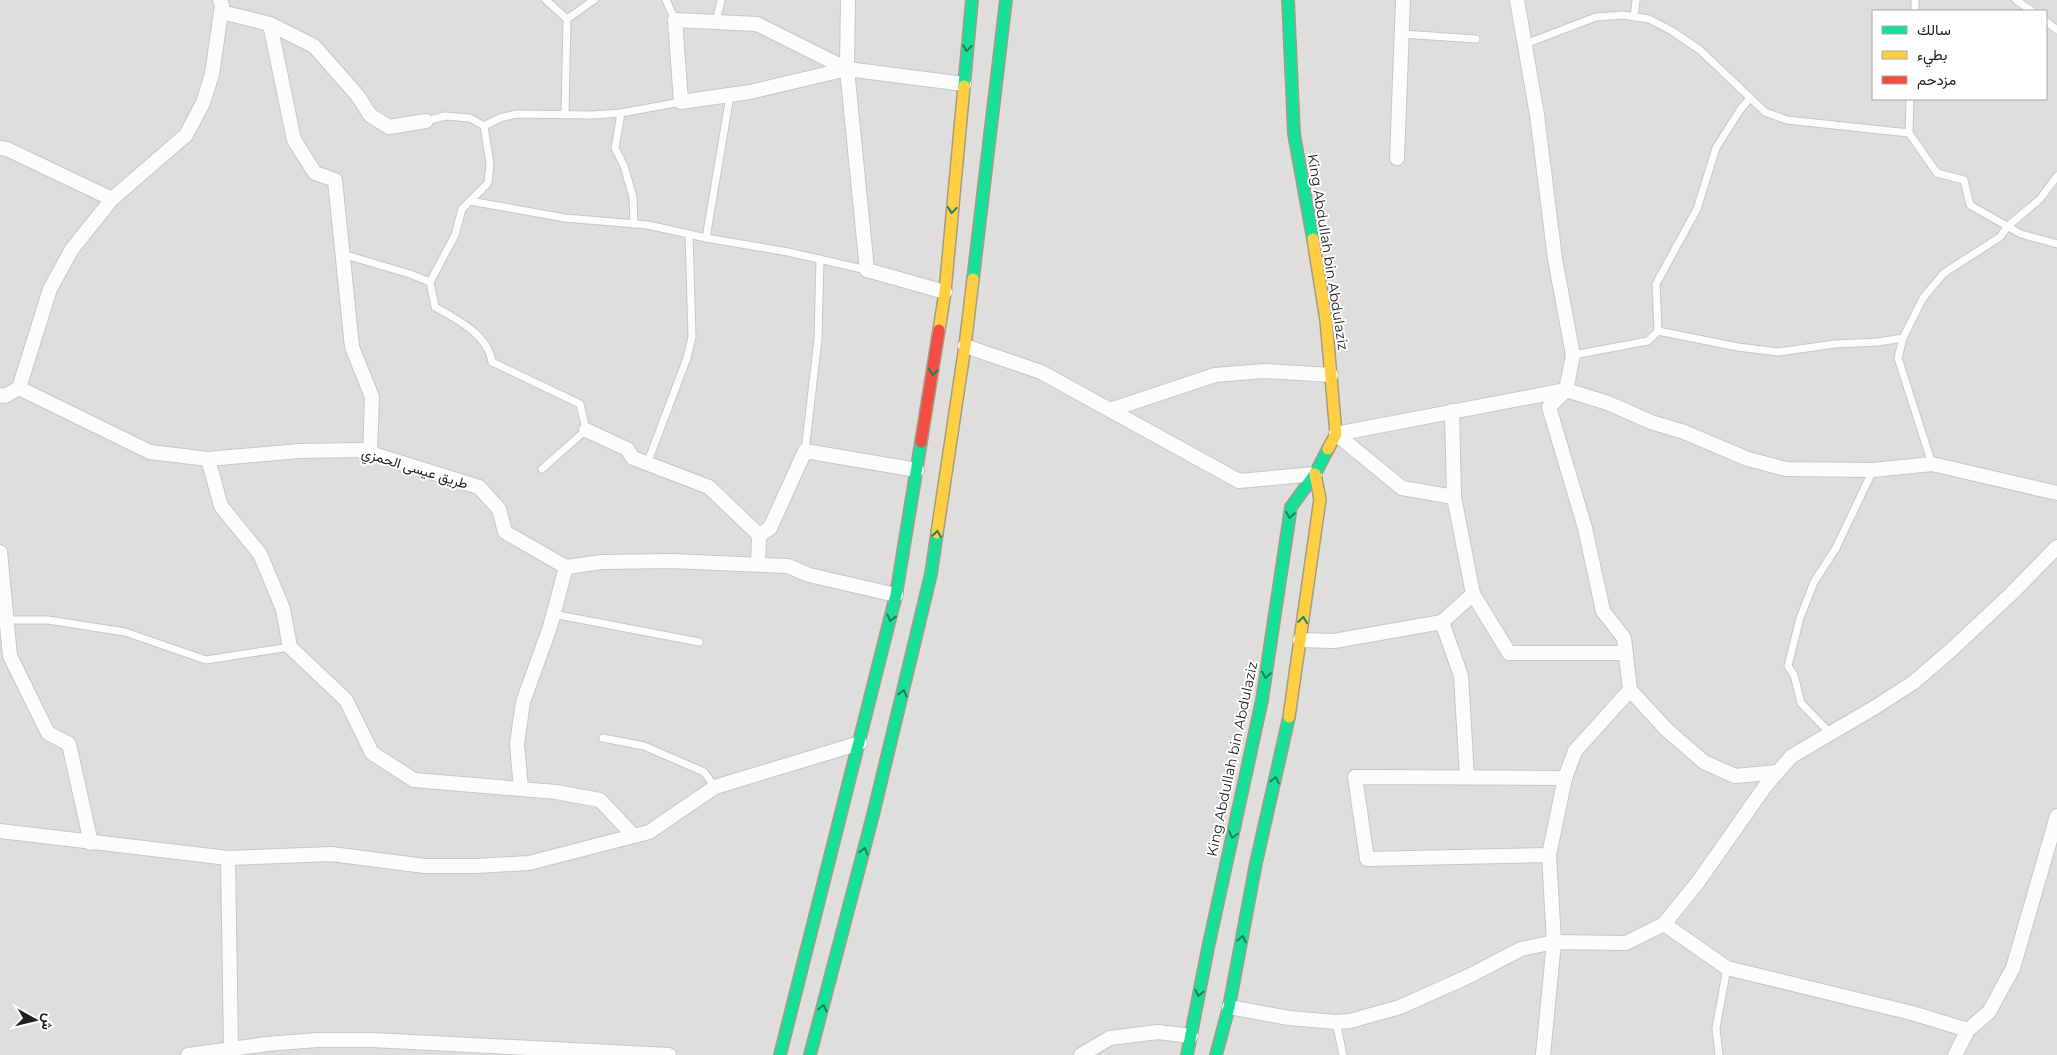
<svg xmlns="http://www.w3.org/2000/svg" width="2057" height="1055" font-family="Montserrat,Vazirmatn,sans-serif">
	<rect width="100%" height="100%" fill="#f0eeeb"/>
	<path fill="#dfdedc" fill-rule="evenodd" d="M0 0H2057V1055H0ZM1873 11H2046V99H1873Z"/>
	<g fill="#e0dfde">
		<path d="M990 373 1258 498 1154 992 1055 1055H848L967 630Z"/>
		<path d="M1541 863 1538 930 1451 975 1396 999 1344 1010 1355 947 1467 941 1459 866Z"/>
	</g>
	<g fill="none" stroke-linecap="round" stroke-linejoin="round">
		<defs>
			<g id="lane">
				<path d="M546 0 567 19 594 0"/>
				<path d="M666 0 675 20"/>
				<path d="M2016 0 2032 11"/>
				<path d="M1915 11V0"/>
				<path d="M1634 17 1636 0"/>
				<path d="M2046 21 2057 30"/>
				<path d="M716 22 721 0"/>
				<path d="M1402 34 1476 39"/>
				<path d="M1525 44 1596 17 1623 15 1649 19 1672 31 1700 50 1765 112 1787 120 1909 133 1937 173 1964 180 1970 205 2021 234 2057 244"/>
				<path d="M621 113 615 148 624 166 633 197 634 224"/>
				<path d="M565 115 567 19"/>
				<path d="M484 126 500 118 516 114 593 115 621 113 681 102"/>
				<path d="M1909 133 1910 99"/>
				<path d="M470 201 565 218 648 225 706 238 788 252 867 270"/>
				<path d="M706 238 730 96"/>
				<path d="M342 254 410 274 430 282 455 235 462 209 488 183 490 164 484 126 470 118 445 116 426 121"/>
				<path d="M430 282 435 307C457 319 488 335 492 362L580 404 586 430 542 469"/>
				<path d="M1658 331 1656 284 1697 209 1716 148 1740 110 1750 98"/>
				<path d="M1573 355 1648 341 1658 331 1738 347 1778 352 1835 344 1878 342 1903 338"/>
				<path d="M805 451 818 339 820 259"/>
				<path d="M647 464 687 358 692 337 689 234"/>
				<path d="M1932 464 1898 358 1903 338 1923 298 1944 273 2000 237 2008 226 2040 199 2057 176"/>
				<path d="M553 614 699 642"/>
				<path d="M6 620H48L125 632 206 660 290 647"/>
				<path d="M1830 733 1801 703 1794 675 1788 666 1800 618 1814 582 1836 548 1873 470"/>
				<path d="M603 738 644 746 704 772 715 787"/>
				<path d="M1336 1022 1343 1055"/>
				<path d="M1719 1055 1716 1028 1727 968"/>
			</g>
			<g id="street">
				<path d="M1517 0 1537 115 1555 259 1573 355 1566 390 1549 407 1585 528 1603 611 1624 638 1630 690"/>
				<path d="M221 12 270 24 294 140 315 173 335 180 352 347 372 397 370 454"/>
				<path d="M270 24 314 46 358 96 370 115 389 127 426 121"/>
				<path d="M847 69 848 0"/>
				<path d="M0 148 7 149 112 199 186 135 203 103 212 74 222 5 220 0"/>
				<path d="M1397 158 1403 0"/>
				<path d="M945 292 867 270 847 69 750 92 681 102 675 20 757 24 847 69 964 84"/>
				<path d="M965 346 1041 372 1239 481 1315 474"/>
				<path d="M19 388 150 452 208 459 221 506 260 554 283 609 290 647 346 700 372 753 414 780 556 792 600 800 633 835"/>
				<path d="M0 395 5 396 19 388 50 289 72 249 112 199"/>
				<path d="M1110 410 1215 375 1264 371 1331 375"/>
				<path d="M1452 411 1454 497"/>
				<path d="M586 430 627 449 633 458 709 487 759 535 758 564"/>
				<path d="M1336 434 1566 390 1608 403 1651 422 1684 432 1748 459 1786 469 1873 470 1932 464 2057 493"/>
				<path d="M1336 434 1402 488 1454 497 1473 594 1509 653H1626"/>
				<path d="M208 459 299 451 360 450 479 487 499 509 505 532 566 567 550 627 523 702 517 744 521 789"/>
				<path d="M759 535 770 528 805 451 917 470"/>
				<path d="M0 552 10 656 48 733 69 744 91 843"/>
				<path d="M566 567 602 562 671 561 788 566 809 575 896 595"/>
				<path d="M1442 622 1473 594"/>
				<path d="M1300 640 1334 641 1442 622 1461 676 1467 777"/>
				<path d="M0 831 228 858 331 854 425 866H477L529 863 649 832 715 787 860 743"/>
				<path d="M1549 855 1367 859 1355 777 1565 778"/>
				<path d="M228 858 231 1050"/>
				<path d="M1664 924 1727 968 1912 1013 1968 1030"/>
				<path d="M1229 1007 1289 1018 1336 1022 1350 1021 1400 1007 1469 976 1521 949 1554 942 1626 943 1664 924 1698 882 1766 785 1792 756 1877 706 1914 682 1950 651 2012 593 2057 547"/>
				<path d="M188 1055 267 1044 317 1040H372L669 1055"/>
				<path d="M1081 1055 1110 1038 1158 1032 1191 1036"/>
				<path d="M1543 1055 1554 942 1549 855 1565 778 1575 751 1630 690 1667 730 1704 762 1735 776 1778 772"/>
				<path d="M1955 1055 1968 1030 1989 1012 2013 968 2057 816"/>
			</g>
			<g id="fast">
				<path d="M1288 0 1294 134 1313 239"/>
				<path d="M964 86 972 0"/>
				<path d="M973 279 1006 0"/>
				<path d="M780 1055 896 595 921 442"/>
				<path d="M810 1055 873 815 931 574 937 533"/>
				<path d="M1187 1055 1208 948 1262 700 1291 507 1315 474 1328 449"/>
				<path d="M1216 1055 1229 1007 1256 863 1289 717"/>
			</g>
			<g id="slow">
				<path d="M1313 239 1326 320 1336 434 1328 449"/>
				<path d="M939 330 945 292 964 86"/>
				<path d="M937 533 965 346 973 279"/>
				<path d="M1289 717 1320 499 1315 474"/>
			</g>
			<path id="jam" d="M921 442 939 330"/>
		</defs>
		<use href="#lane" stroke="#c9c8c7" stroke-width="9"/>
		<use href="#street" stroke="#c9c8c7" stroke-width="16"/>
		<use href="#fast" stroke="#a79c86" stroke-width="14"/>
		<use href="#slow" stroke="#a79c86" stroke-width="14"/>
		<use href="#jam" stroke="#a79c86" stroke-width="14"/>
		<use href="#lane" stroke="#fdfcfc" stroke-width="7"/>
		<use href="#street" stroke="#fdfcfc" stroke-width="14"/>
		<use href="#fast" stroke="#16e098" stroke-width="11"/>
		<use href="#slow" stroke="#ffcf43" stroke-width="11"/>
		<use href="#jam" stroke="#f24e42" stroke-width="11"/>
	</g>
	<defs><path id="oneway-chevron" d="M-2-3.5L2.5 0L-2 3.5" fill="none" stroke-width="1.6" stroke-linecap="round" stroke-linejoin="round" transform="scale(1.25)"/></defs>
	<g stroke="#1c815d">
		<use href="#oneway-chevron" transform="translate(967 48) rotate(96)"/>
		<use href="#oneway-chevron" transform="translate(952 210) rotate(95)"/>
		<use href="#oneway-chevron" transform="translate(933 372) rotate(99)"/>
		<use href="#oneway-chevron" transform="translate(1290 515) rotate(99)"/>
		<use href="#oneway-chevron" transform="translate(937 534) rotate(-81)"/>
		<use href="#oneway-chevron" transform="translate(891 618) rotate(104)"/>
		<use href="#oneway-chevron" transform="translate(1303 620) rotate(-82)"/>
		<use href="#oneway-chevron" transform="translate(1266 675) rotate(99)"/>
		<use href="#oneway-chevron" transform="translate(903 693) rotate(-76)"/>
		<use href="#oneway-chevron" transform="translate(1275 780) rotate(-77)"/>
		<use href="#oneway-chevron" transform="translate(1233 835) rotate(102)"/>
		<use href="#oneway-chevron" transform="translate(864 851) rotate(-75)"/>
		<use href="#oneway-chevron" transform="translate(1242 939) rotate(-79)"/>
		<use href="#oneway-chevron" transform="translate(1199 993) rotate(101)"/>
		<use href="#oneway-chevron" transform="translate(823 1008) rotate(-75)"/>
	</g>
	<g text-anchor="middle" stroke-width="4" stroke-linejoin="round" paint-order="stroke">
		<g font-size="14" fill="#222" stroke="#fff">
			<text transform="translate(1328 252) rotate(81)" y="5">King Abdullah bin Abdulaziz</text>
			<text transform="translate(415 468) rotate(17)" y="5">طريق عيسى الحمزي</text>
			<text transform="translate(1232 759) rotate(-78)" y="5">King Abdullah bin Abdulaziz</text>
		</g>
	</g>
	<rect x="1872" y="10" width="175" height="90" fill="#ffffff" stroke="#a7a7a7"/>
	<rect x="1882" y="26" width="25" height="8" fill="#16e098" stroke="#a7a7a7"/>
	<text x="1917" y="35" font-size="15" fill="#222222">سالك</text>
	<rect x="1882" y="51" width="25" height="8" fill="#ffcf43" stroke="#a7a7a7"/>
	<text x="1917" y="60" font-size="15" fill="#222222">بطيء</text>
	<rect x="1882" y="76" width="25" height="8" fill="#f24e42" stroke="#a7a7a7"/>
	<text x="1917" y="85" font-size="15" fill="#222222">مزدحم</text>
	<g transform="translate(35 1020) rotate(98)" stroke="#ffffff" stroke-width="4" paint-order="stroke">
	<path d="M0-4L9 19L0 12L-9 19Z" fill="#222222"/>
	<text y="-8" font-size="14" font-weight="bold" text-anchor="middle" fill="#222222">ش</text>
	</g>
</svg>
